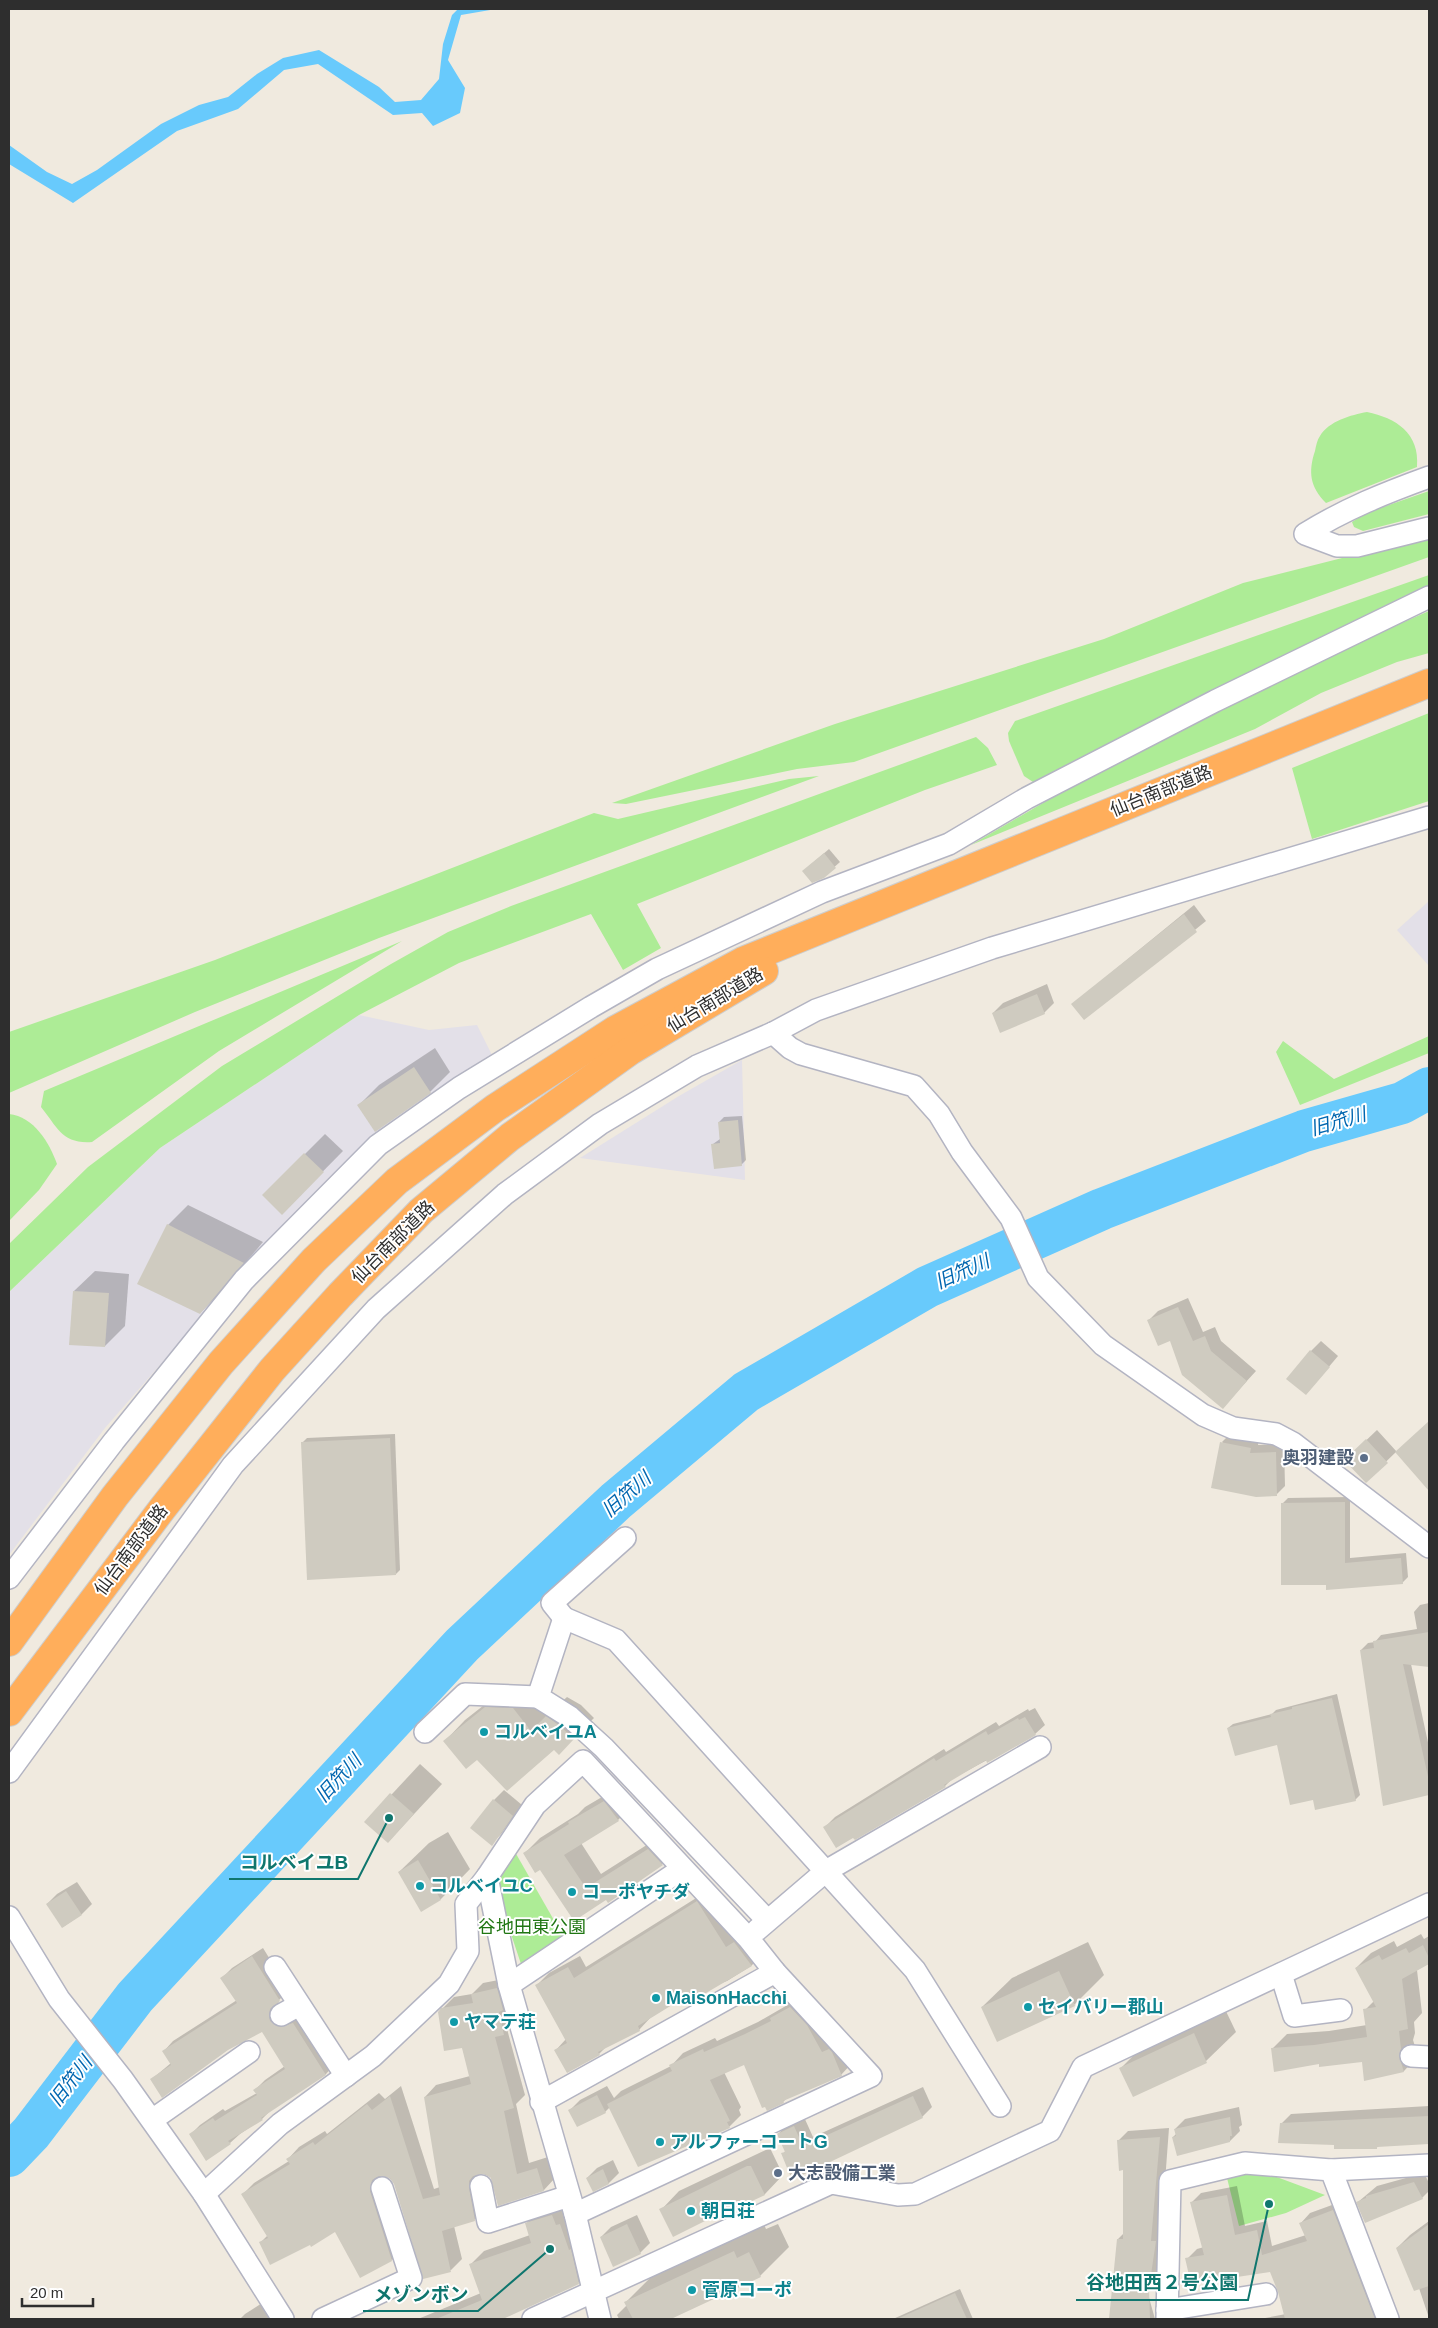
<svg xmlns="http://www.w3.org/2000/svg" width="1438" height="2328" font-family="Helvetica,'Noto Sans JP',sans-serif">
	<rect width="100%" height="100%" fill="#f0eadf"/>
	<g fill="#e3e0e8">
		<path d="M1429 901V966L1397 930Z"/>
		<path d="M359 1015 429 1030 477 1025 492 1055 400 1120 187 1334 105 1428 9 1555V1292L160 1148Z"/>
		<path d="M742 1060 745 1180 580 1158 679 1096Z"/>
	</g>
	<g fill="#adec96">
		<path d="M1367 412C1396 418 1420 433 1417 467L1326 503C1310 487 1308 472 1315 451 1316 446 1317 440 1320 436 1329 421 1351 415 1367 412Z"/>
		<path d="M1429 491V514L1363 531 1354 527 1352 522 1366 513Z"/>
		<path d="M1429 536V557L854 762 797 769 626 804 612 803 835 724 1104 639 1243 583Z"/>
		<path d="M1429 575V588L1041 782H1033L1024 776 1009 741 1008 733 1015 721Z"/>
		<path d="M1429 611V653L1397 662 1321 693 1255 729 971 845 1084 779 1317 660Z"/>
		<path d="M1429 713V801L1312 839 1292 768Z"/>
		<path d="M976 737 988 748 997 765 925 790 637 904 661 948 623 970 591 914 459 963 359 1015 160 1148 9 1292V1244L88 1167 222 1066 391 964 448 932 511 906Z"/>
		<path d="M819 776 379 938 195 1012 9 1093V1032L215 960 594 813 618 819 789 779Z"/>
		<path d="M402 941 219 1051 92 1142C62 1144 58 1128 41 1107L44 1091Z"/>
		<path d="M1429 1036V1053L1300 1105 1276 1052 1283 1041 1334 1079Z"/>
		<path d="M9 1114C34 1117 49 1142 57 1164L39 1190 9 1221Z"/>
		<path d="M515 1852 563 1936 521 1964 493 1880Z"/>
		<path d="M1261 2171 1325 2195 1286 2213 1239 2226 1227 2178Z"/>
	</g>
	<path fill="#68cafc" d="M458 9H496L461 15 448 60 465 88 460 113 433 126 422 113 393 115 318 64 284 70 238 109 177 131 73 203 9 164V145L47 172 72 184 97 170 161 124 199 105 228 97 257 74 283 58 319 50 379 87 395 102 421 100 439 79 443 44 452 15Z"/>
	<g fill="#0003">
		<path d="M829 849 840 862 823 877 808 867Z"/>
		<path d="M1194 905 1206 921 1084 1019 1073 1004Z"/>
		<path d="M1047 984 1054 1003 1044 1013 1001 1031 993 1013 1003 1003Z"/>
		<path d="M435 1048 450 1072 430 1092 359 1105 379 1085Z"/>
		<path d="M742 1116 746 1160 741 1165 713 1144 720 1139 719 1122 724 1117Z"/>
		<path d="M325 1134 343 1151 282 1213 264 1195Z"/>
		<path d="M188 1205 263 1242 220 1293 200 1313 168 1225Z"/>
		<path d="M95 1271 129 1274 125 1326 105 1346 74 1291Z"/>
		<path d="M1188 1298 1203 1332 1215 1327 1221 1341 1256 1371 1223 1407 1170 1339 1148 1321 1158 1311Z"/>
		<path d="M1321 1341 1338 1356 1306 1394 1311 1351Z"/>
		<path d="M1429 1422V1473L1422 1480 1396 1452 1366 1481 1356 1450 1377 1430 1397 1452Z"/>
		<path d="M395 1434 400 1570 396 1574 302 1443 307 1438Z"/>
		<path d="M1230 1434 1259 1439 1258 1445 1284 1444 1285 1486 1277 1494 1222 1442Z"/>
		<path d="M1350 1497V1558L1406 1553 1408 1577 1402 1583 1327 1584 1282 1504 1288 1498Z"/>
		<path d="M1429 1603V1666L1411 1664 1429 1747V1793L1384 1804 1361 1650 1368 1643 1375 1642 1381 1635 1417 1629 1414 1612 1420 1605Z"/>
		<path d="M507 1687 552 1711 567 1697 581 1705 594 1718 559 1753 554 1748 477 1758 445 1741 465 1720Z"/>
		<path d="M1337 1694 1360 1795 1355 1800 1314 1799 1278 1744 1228 1728 1233 1724 1272 1714 1276 1710Z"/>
		<path d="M1035 1708 1045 1725 1035 1734 952 1779 945 1786 825 1827 835 1817 944 1749 946 1752 996 1722 999 1726 1028 1709 1029 1711Z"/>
		<path d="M420 1764 442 1784 388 1842 366 1822Z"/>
		<path d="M619 1787 634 1804 618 1820 581 1843 601 1874 664 1834 678 1849 662 1864 606 1898 541 1868 524 1854 540 1838 578 1814 585 1807Z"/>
		<path d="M504 1790 522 1805 501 1834 491 1844 494 1800Z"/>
		<path d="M448 1832 470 1869 441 1899 421 1910 399 1872 429 1843Z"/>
		<path d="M77 1882 92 1904 82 1914 63 1927 47 1904 57 1894Z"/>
		<path d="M709 1890 763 1954 751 1966 727 1981 686 1995 651 2017 639 2030 607 2046 599 2054 556 2050 566 2039 537 1985 549 1973 580 1956 586 1967Z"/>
		<path d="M1421 1934 1424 1939 1429 1936V1963L1417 1970 1422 2013 1414 2022 1415 2033 1413 2040 1418 2056 1404 2071 1366 2079 1363 2060 1272 2049 1287 2034 1329 2031 1367 2025 1365 2010 1374 2001 1356 1968 1371 1953 1394 1941 1397 1947Z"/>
		<path d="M1088 1942 1104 1975 1074 2005 982 2007 1012 1978Z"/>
		<path d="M263 1948 289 1990 279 2000 278 2005 303 2013 335 2064 326 2074 271 2110 262 2119 240 2134 230 2143 190 2135 200 2125 223 2109 225 2111 257 2093 255 2090 265 2080 285 2066 263 2031 152 2079 171 2063 164 2051 173 2041 237 2000 222 1978 232 1968Z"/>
		<path d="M509 1978 514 2022 507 2029 525 2095 516 2104 529 2163 548 2157 555 2178 544 2190 498 2204 491 2177 481 2173 486 2208 474 2220 454 2226 462 2259 451 2270 424 2277 395 2183 386 2175H381V2179L403 2248 392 2260 336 2230 260 2243 268 2235 243 2194 254 2183 289 2161 288 2159 299 2147 325 2131 327 2134 379 2093 385 2099 401 2086 434 2189 440 2187 425 2097 436 2085 470 2076 462 2046 439 2012 454 1997 472 1994 483 1983Z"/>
		<path d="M803 1996 853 2062 841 2075 787 2098 783 2102 745 2063 724 2072 741 2107 739 2110 741 2115 729 2127 610 2107 605 2112 570 2110 580 2100 607 2086 614 2098 621 2091 671 2066 683 2053 715 2038 717 2041 758 2022Z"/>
		<path d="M1223 2005 1236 2032 1206 2061 1133 2095 1121 2068 1150 2039Z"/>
		<path d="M923 2087 932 2107 922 2117 783 2154 786 2150 778 2134 788 2124 804 2117 813 2137Z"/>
		<path d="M1429 2106V2142L1379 2146 1376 2148 1281 2124 1291 2114Z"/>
		<path d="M1239 2107 1242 2125 1239 2127 1240 2131 1230 2141 1173 2137 1176 2134 1175 2129 1185 2119Z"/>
		<path d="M1169 2128 1158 2276 1146 2287 1155 2319H1110L1118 2239 1124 2233V2169L1118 2141 1128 2131Z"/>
		<path d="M770 2148 783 2175 765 2194 728 2210V2208L661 2210 679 2191Z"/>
		<path d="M613 2160 619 2173 609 2183 593 2190 587 2178 597 2168Z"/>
		<path d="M1424 2173 1429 2183V2191L1422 2198 1358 2202 1377 2186Z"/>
		<path d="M1237 2186 1245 2226 1267 2221 1272 2246 1306 2235 1301 2223 1310 2213 1343 2201 1387 2319H1260L1286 2314 1279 2291 1271 2271 1187 2259 1197 2249 1204 2247 1191 2203 1201 2193Z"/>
		<path d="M565 2202 592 2270 578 2283 499 2319H418L481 2293 471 2264 484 2251 530 2235 526 2224 539 2210Z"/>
		<path d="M637 2215 650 2243 640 2253 601 2237 611 2227Z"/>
		<path d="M1429 2221V2318L1419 2288 1397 2248 1410 2235Z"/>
		<path d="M763 2222 766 2229 778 2224 789 2247 760 2276 668 2319H619L617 2315 627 2305 626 2302 655 2273Z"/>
		<path d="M960 2289 973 2319H893Z"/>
		<path d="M275 2295 289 2319H240L245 2314Z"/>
	</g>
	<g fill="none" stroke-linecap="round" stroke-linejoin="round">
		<path stroke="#68cafc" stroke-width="42" d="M9 2156 31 2133 135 1997 462 1645 616 1501 746 1392 927 1287 1102 1209 1304 1131 1402 1103 1429 1088"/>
	</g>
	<g fill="#cfcbc0">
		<path d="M824 853 836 868 824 878 812 883 802 871Z"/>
		<path d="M1184 914 1197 932 1084 1020 1071 1004Z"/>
		<path d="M1037 994 1045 1014 1000 1033 992 1013Z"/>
		<path d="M414 1067 431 1093 375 1132 357 1105Z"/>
		<path d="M738 1120 742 1166 714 1169 711 1144 720 1143 718 1122Z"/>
		<path d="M304 1153 324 1172 282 1215 262 1195Z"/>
		<path d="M167 1224 244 1263 200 1314 137 1284Z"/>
		<path d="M73 1291 109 1293 105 1347 69 1345Z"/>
		<path d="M1178 1307 1193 1341 1205 1336 1211 1351 1247 1381 1223 1409 1182 1375 1170 1341 1158 1346 1147 1320Z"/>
		<path d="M1310 1350 1330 1367 1306 1395 1286 1379Z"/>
		<path d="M1429 1421V1491L1395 1452Z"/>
		<path d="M390 1438 396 1575 307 1580 301 1442Z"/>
		<path d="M1366 1439 1388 1463 1366 1483 1344 1460Z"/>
		<path d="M1220 1442 1251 1448 1250 1453 1276 1452 1277 1496 1256 1497 1211 1488Z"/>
		<path d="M1345 1502V1563L1401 1558 1403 1584 1326 1590V1585H1281V1503Z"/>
		<path d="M1429 1632V1667L1403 1664 1429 1781V1795L1383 1806 1360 1650 1374 1648 1373 1641Z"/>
		<path d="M1332 1698 1356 1801 1315 1810 1313 1800 1290 1805 1277 1745 1235 1756 1227 1728 1271 1717 1270 1714 1292 1709V1707Z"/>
		<path d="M485 1707 513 1708 531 1731 546 1716 560 1726 574 1739 559 1755 554 1750 507 1791 477 1760 466 1769 443 1741Z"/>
		<path d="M1025 1717 1036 1735 987 1763 986 1760 944 1785 946 1787 855 1840 853 1838 836 1848 823 1827 934 1758 936 1761 986 1731 988 1735 1018 1718 1019 1720Z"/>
		<path d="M390 1793 414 1814 388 1843 364 1822Z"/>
		<path d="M493 1799 513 1816 492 1846 470 1828Z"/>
		<path d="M604 1801 619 1821 564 1855 586 1888 648 1849 663 1865 608 1903 606 1900 574 1921 540 1870 535 1873 523 1853 569 1824 568 1822Z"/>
		<path d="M418 1860 441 1900 421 1912 398 1872Z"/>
		<path d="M66 1891 82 1915 62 1928 46 1904Z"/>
		<path d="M697 1901 726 1947 734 1942 752 1966 689 2003 685 1997 638 2026 640 2031 598 2052 600 2055 567 2073 554 2050 567 2043 535 1985 568 1967 574 1978Z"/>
		<path d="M1423 1945 1429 1958V1964L1402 1979 1408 2029 1399 2031 1401 2049 1399 2056 1404 2072 1364 2081 1362 2062 1319 2067V2064L1274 2072 1271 2048 1314 2045 1367 2037 1363 2009 1376 2007 1355 1968 1379 1955 1382 1960 1406 1948 1409 1953Z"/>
		<path d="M252 1956 280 2001 270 2009 269 2015 270 2021 280 2027 293 2023 326 2075 261 2118 263 2120 228 2141 231 2144 206 2161 189 2134 213 2118 215 2121 257 2095 253 2090 285 2069 262 2032 228 2050 162 2098 150 2079 171 2065 162 2051 237 2003 220 1978Z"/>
		<path d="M1059 1971 1075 2006 997 2042 981 2007Z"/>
		<path d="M497 1988 503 2010 499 2012 504 2035 495 2037 514 2108 504 2111 517 2174 537 2168 544 2191 498 2206 491 2178 485 2174 473 2176 469 2181V2188L475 2221 442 2231 451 2272 423 2279 394 2184 390 2178 379 2176 372 2180 370 2191 392 2261 360 2278 335 2232 311 2247 310 2245 270 2265 259 2242 268 2238 241 2194 290 2164 286 2159 313 2142 315 2145 367 2104 372 2110 390 2096 423 2199 440 2195 424 2097 471 2084 462 2048 444 2051 438 2012 441 2008 473 2003 471 1994Z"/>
		<path d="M790 2007 807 2025 822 2052 829 2049 832 2052 842 2076 783 2101 784 2103 767 2111 765 2107 762 2108 744 2065 710 2080 730 2121 727 2122 730 2128 638 2167 607 2104 672 2071 669 2065 703 2049 704 2052 745 2034 771 2021 770 2018Z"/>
		<path d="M1194 2033 1207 2063 1133 2097 1119 2068Z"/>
		<path d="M597 2095 606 2113 577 2127 568 2110Z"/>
		<path d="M913 2096 923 2118 792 2180 781 2153 785 2152 777 2134 794 2126 803 2146Z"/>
		<path d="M1429 2116V2144L1377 2147V2149H1334V2145L1278 2143 1280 2123Z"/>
		<path d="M1230 2117 1232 2136H1230V2142L1177 2156 1172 2137 1176 2136 1174 2129Z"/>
		<path d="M1160 2137 1151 2241H1156L1149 2288 1150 2319H1109L1117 2239H1123V2170L1119 2171 1117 2140Z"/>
		<path d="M747 2166H751L765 2195 728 2212 727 2210 673 2237 659 2209Z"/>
		<path d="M603 2169 609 2184 593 2192 586 2178Z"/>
		<path d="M1414 2182 1423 2199 1365 2223 1356 2202 1366 2198V2196Z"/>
		<path d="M1227 2195 1235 2235 1257 2230 1262 2255 1307 2241 1299 2223 1333 2210 1375 2319H1285L1278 2292 1270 2272 1191 2284 1185 2258 1204 2255 1190 2202Z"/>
		<path d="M552 2215 556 2225 560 2224 569 2250 571 2249 579 2284 503 2319H436L482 2300 469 2264 531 2243 525 2223Z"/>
		<path d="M627 2224 641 2254 613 2267 600 2237Z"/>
		<path d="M1429 2224V2286L1414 2291 1396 2248Z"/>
		<path d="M734 2251 737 2258 749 2252 761 2277 671 2319H633L624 2302Z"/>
		<path d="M955 2293 967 2319H897Z"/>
	</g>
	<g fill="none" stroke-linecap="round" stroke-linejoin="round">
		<defs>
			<g id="street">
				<path d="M1429 477C1385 493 1345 509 1305 534L1337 546H1357L1429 528"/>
				<path d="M773 1033 790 1048 801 1054 914 1086 939 1114 962 1152 1011 1218 1038 1278 1103 1345 1203 1415 1233 1428 1276 1434 1293 1443 1429 1547"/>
				<path d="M9 1578 114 1441 244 1280 378 1145 459 1088 591 1007 657 969 822 892 949 844 1027 798 1215 701 1429 597"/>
				<path d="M564 1618 552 1603 625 1538"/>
				<path d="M425 1732 465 1694 538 1697"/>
				<path d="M9 1772 233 1465 376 1309 505 1194 600 1124 697 1066 773 1033 816 1010 992 948 1429 817"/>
				<path d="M487 1877 509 1985 575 2214 600 2319"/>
				<path d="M9 1917 59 1999 123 2080 204 2194 283 2319"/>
				<path d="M767 1920 604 1748 570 1717 538 1697 564 1618 616 1640 915 1970 1000 2106"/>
				<path d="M757 1930 826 1871 1040 1747"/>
				<path d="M275 1967 346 2076"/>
				<path d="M1281 1974 1294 2016 1341 2010"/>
				<path d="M509 1985 682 1869"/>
				<path d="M281 2015 299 2005"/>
				<path d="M1411 2056 1429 2057"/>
				<path d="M541 2102 775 1972"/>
				<path d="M152 2120 249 2052"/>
				<path d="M1331 2170 1429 2165"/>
				<path d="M481 2186 488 2222 569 2196"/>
				<path d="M204 2194 280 2124 373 2056 449 1984 468 1951 466 1904 487 1877 535 1805 583 1761 748 1938 775 1972 871 2076 575 2214"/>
				<path d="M1167 2310 1266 2294"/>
				<path d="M323 2319 411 2278 382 2188"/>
				<path d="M533 2319 831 2183 898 2195 915 2194 1050 2131 1083 2067 1429 1904"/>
				<path d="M1167 2319 1170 2181 1245 2163 1331 2170 1388 2319"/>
			</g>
			<g id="highway">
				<path d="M9 1642 115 1496 221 1363 314 1260 397 1181 495 1108 615 1030 743 961 1429 683"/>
				<path d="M9 1712 162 1509 272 1370 340 1295 421 1211 510 1137 630 1051 764 971"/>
			</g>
		</defs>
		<use href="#street" stroke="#b3b4c2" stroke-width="24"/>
		<use href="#highway" stroke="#cdcdcd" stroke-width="30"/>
		<use href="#street" stroke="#fff" stroke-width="21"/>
		<use href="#highway" stroke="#ffae5b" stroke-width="28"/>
	</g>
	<g fill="#5c6f8a" stroke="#fff" stroke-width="2">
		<circle cx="1364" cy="1458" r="5"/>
		<circle cx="778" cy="2173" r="5"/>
	</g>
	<g fill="#0f9aa8" stroke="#fff" stroke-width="2">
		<circle cx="484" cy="1732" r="5"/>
		<circle cx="420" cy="1886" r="5"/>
		<circle cx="572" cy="1892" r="5"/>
		<circle cx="656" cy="1998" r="5"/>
		<circle cx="1028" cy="2007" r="5"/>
		<circle cx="454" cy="2022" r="5"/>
		<circle cx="660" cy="2142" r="5"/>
		<circle cx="691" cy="2211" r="5"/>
		<circle cx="692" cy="2290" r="5"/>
	</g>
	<g text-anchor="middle" stroke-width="4" stroke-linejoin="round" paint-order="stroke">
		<g font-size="18" fill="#2e2e2e" stroke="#fff">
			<text transform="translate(1161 791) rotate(-22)" y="6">仙台南部道路</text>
			<text transform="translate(715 1000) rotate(-31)" y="6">仙台南部道路</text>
			<text transform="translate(393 1242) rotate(-45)" y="6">仙台南部道路</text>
			<text transform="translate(131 1550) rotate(-53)" y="6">仙台南部道路</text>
		</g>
		<g font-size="18" font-weight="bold" fill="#4e5e75" stroke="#fff" text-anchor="end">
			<text x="1354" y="1464">奥羽建設</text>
			<text x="788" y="2179" text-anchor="start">大志設備工業</text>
		</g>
		<g font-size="18" font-weight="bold" fill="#0d838f" stroke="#fff" text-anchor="start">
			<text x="494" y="1738">コルベイユA</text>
			<text x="430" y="1892">コルベイユC</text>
			<text x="582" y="1898">コーポヤチダ</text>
			<text x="666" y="2004">MaisonHacchi</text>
			<text x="1038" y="2013">セイバリー郡山</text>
			<text x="464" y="2028">ヤマテ荘</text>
			<text x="670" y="2148">アルファーコートG</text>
			<text x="701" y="2217">朝日荘</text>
			<text x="702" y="2296">菅原コーポ</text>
		</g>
		<g font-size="18" fill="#207613" stroke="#fff">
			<text x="532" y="1933">谷地田東公園</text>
		</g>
		<g font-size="19" font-style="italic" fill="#0066af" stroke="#fff">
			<text transform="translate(1338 1121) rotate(-16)" y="7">旧笊川</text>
			<text transform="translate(962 1271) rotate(-24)" y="7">旧笊川</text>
			<text transform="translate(626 1494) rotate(-41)" y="7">旧笊川</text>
			<text transform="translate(338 1778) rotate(-47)" y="7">旧笊川</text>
			<text transform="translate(70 2081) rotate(-52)" y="7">旧笊川</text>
		</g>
	</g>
	<path fill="none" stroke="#0f766e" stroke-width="2" d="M389 1818L358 1879H229M1269 2204L1248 2300H1076M550 2249L478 2311H363"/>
	<g fill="#0f766e" stroke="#fff" stroke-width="2">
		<circle cx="389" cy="1818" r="5"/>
		<circle cx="1269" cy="2204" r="5"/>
		<circle cx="550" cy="2249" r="5"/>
	</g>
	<g font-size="19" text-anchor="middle" font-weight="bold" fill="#0f766e" stroke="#fff" stroke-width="4" stroke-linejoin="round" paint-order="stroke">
		<text x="294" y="1869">コルベイユB</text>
		<text x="1162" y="2289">谷地田西２号公園</text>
		<text x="421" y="2301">メゾンボン</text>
	</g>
	<rect width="1438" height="2328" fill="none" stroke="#2e2e2e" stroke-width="20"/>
	<path d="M22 2298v8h71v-8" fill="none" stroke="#2e2e2e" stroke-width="2.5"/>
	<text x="30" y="2298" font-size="15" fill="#2e2e2e" stroke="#ffffff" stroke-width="4" paint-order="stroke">20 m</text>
</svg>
